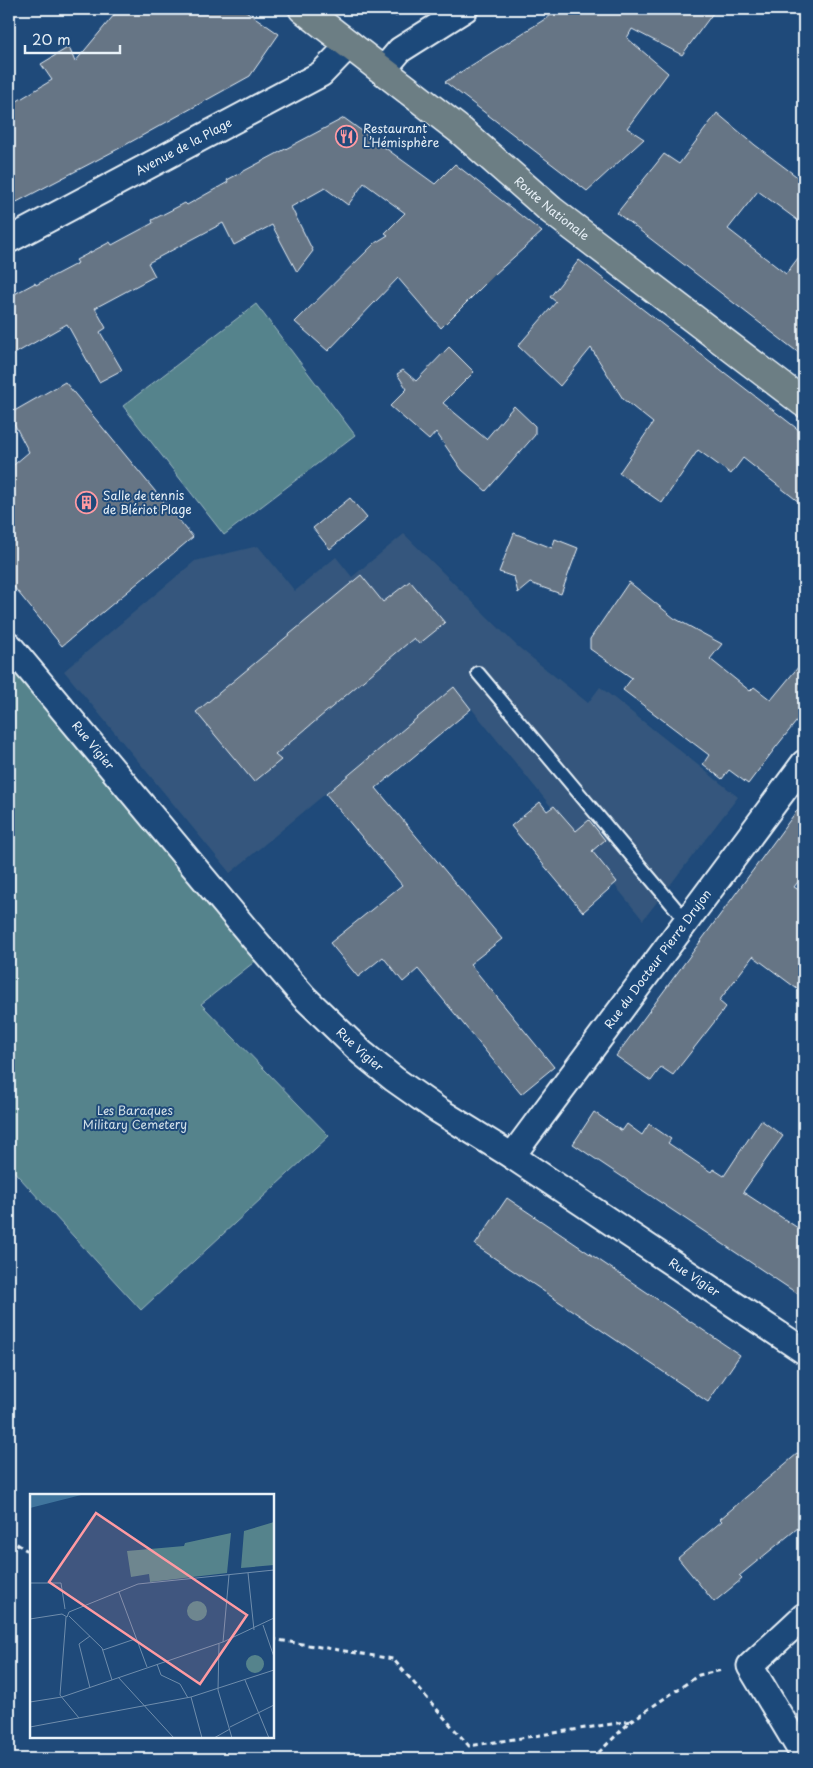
<svg xmlns="http://www.w3.org/2000/svg" width="813" height="1768" font-family="'Playpen Sans',sans-serif">
	<rect width="100%" height="100%" fill="#1f4a7a"/>
	<filter id="ink" filterUnits="userSpaceOnUse"><feTurbulence type="fractalNoise" baseFrequency=".02" numOctaves="2"/><feDisplacementMap in="SourceGraphic" scale="10" xChannelSelector="R" yChannelSelector="G"/><feConvolveMatrix kernelMatrix="1 2 1 2 8 2 1 2 1" color-interpolation-filters="sRGB"/></filter>
	<g filter="url(#ink)">
		<path fill="#34577d" d="M404 534 517 646 588 703 600 687 738 797 643 920 454 687 230 873 64 671 195 561 258 546 295 591 336 557 352 577Z"/>
		<g fill="#55838c" stroke="#9ebac2">
			<path d="M256 304 355 435 224 535 123 406Z"/>
			<path d="M9 663 258 959 201 1004 329 1136 141 1310 9 1166Z"/>
		</g>
		<g fill="#667485" stroke="#e8f1f8">
			<path d="M119 9H243L279 34 250 76 118 149 9 206V106L52 80 41 64 69 47 75 62Z"/>
			<path d="M561 9H716L682 55 632 29 627 38 668 73 627 128 644 139 587 191 445 82Z"/>
			<path d="M717 113 755 145 804 182V225L758 191 728 229 786 274 804 250V357L617 213 664 154 679 164Z"/>
			<path d="M344 118 435 184 455 164 542 232 495 274 441 328 398 278 328 351 295 322 375 243 388 235 385 233 405 213 364 183 348 205 325 188 291 207 313 251 297 272 272 225 234 245 223 223 148 263 155 276 95 308 106 328 100 332 122 370 99 382 67 324 9 357V297L35 283 36 285 78 263 76 260 110 242 112 245 153 223 152 220 185 203 187 205 228 182 227 180Z"/>
			<path d="M579 260 804 434V506L743 458 731 474 698 450 662 503 619 473 653 423 623 399 591 348 560 386 518 346 556 302 550 297Z"/>
			<path d="M449 347 474 372 443 403 486 439 514 406 535 426V435L486 491 462 470 436 432 429 440 390 406 407 389 397 374 403 370 416 381Z"/>
			<path d="M65 382 193 537 62 646 9 581V469L29 452 9 414Z"/>
			<path d="M350 498 367 518 330 549 313 528Z"/>
			<path d="M514 533 552 548 555 539 578 548 561 594 530 583 518 593 514 577 499 572Z"/>
			<path d="M361 575 383 602 410 581 445 623 419 644 414 638 275 755 281 760 254 782 196 712Z"/>
			<path d="M629 582 674 618 722 644 710 659 750 691 754 687 771 700 804 660V712L776 747 748 784 729 770 722 779 703 764 709 755 623 690 632 678 590 649V639Z"/>
			<path d="M454 687 471 709 376 788 502 939 470 964 554 1067 521 1094 418 969 403 982 383 957 358 977 330 943 402 885 326 794Z"/>
			<path d="M804 801V874L794 887 804 893V994L753 956 719 1001 726 1007 673 1075 661 1067 651 1081 616 1056Z"/>
			<path d="M540 802 547 811 554 806 576 831 589 820 605 840 592 851 617 882 583 912 511 826Z"/>
			<path d="M594 1112 622 1131 627 1124 642 1135 649 1124 671 1139 668 1143 711 1172 713 1169 724 1176 761 1120 783 1136 743 1192 804 1232V1298L573 1144Z"/>
			<path d="M507 1198 740 1355 708 1402 475 1245Z"/>
			<path d="M804 1448V1523L739 1576 742 1579 714 1602 678 1558 722 1521 720 1519Z"/>
		</g>
		<g fill="none" stroke-linecap="round" stroke-linejoin="round">
			<defs>
				<path id="service" d="M478 673 687 922"/>
				<g id="minor">
					<path d="M384 69 400 50 465 9"/>
					<path id="s1" d="M9 240 321 74 350 44"/>
					<path id="s2" d="M9 645 254 939 304 997 362 1053 394 1079 438 1110 512 1156 804 1351"/>
					<path id="s3" d="M512 1156 804 763"/>
					<path d="M804 1616 750 1666 804 1756"/>
				</g>
				<g id="primary">
					<path id="s4" d="M303 9 461 131 551 210 804 403"/>
				</g>
			</defs>
			<use href="#service" stroke="#e8f1f8" stroke-width="16"/>
			<use href="#minor" stroke="#e8f1f8" stroke-width="29"/>
			<use href="#primary" stroke="#e8f1f8" stroke-width="31"/>
			<g stroke="#e8f1f8" stroke-width="3" stroke-dasharray="5 4" stroke-linecap="butt">
				<path d="M389 9 397 16"/>
				<path d="M9 1539 31 1553"/>
				<path d="M272 1639 393 1659 469 1746 631 1721"/>
				<path d="M592 1759 631 1721 699 1675 723 1670"/>
			</g>
			<use href="#service" stroke="#1f4a7a" stroke-width="12"/>
			<use href="#minor" stroke="#1f4a7a" stroke-width="25"/>
			<use href="#primary" stroke="#6c7e84" stroke-width="28"/>
		</g>
	</g>
	<defs>
		<symbol id="restaurant-ring" viewBox="-11 -11 22 22"><circle r="9.5" fill="#1f4a7a" stroke="#ff9aa2" stroke-width="1.5"/><path d="M-5-6h1v4h1v-4h1v4h1v-4h1v5L-1.5 .5V6h-2V.5L-5-1ZM5-6V6H3V1.5H1.5Q1.5-4 5-6Z" fill="#ff9aa2"/></symbol>
		<symbol id="building-ring" viewBox="-11 -11 22 22"><circle r="9.5" fill="#1f4a7a" stroke="#ff9aa2" stroke-width="1.5"/><path d="M-4-6H4V6H1V3H-1V6H-4ZM-2.5-4.3h1.7v1.8h-1.7ZM.8-4.3h1.7v1.8H.8ZM-2.5-1h1.7V.8h-1.7ZM.8-1h1.7V.8H.8Z" fill="#ff9aa2"/></symbol>
	</defs>
	<g fill-rule="evenodd">
		<use href="#restaurant-ring" x="334" y="124" width="25" height="25"/>
		<use href="#building-ring" x="74" y="490" width="25" height="25"/>
	</g>
	<g text-anchor="middle" stroke-width="4" stroke-linejoin="round" paint-order="stroke">
		<g font-size="12" fill="#e8f1f8" stroke="#1f4a7a" text-anchor="start">
			<text x="363" y="133">Restaurant<tspan x="363" dy="14">L’Hémisphère</tspan></text>
			<text x="103" y="500">Salle de tennis<tspan x="103" dy="14">de Blériot Plage</tspan></text>
		</g>
		<g font-size="12" fill="#e8f1f8" stroke="#1f4a7a">
			<text dy="4" stroke="none"><textPath href="#s1" startOffset="198">Avenue de la Plage</textPath></text>
			<text dy="4" stroke="none"><textPath href="#s4" startOffset="319">Route Nationale</textPath></text>
			<text dy="4" stroke="none"><textPath href="#s2" startOffset="131">Rue Vigier</textPath></text>
			<text dy="4" stroke="none"><textPath href="#s3" startOffset="245">Rue du Docteur Pierre Drujon</textPath></text>
			<text dy="4" stroke="none"><textPath href="#s2" startOffset="536">Rue Vigier</textPath></text>
			<text dy="4" stroke="none"><textPath href="#s2" startOffset="941">Rue Vigier</textPath></text>
		</g>
		<g font-size="12" fill="#d2e0e8" stroke="#1f4a7a">
			<text x="135" y="1115">Les Baraques<tspan x="135" dy="14">Military Cemetery</tspan></text>
		</g>
	</g>
	<g transform="translate(30 1494)">
		<rect width="244" height="244" fill="#1f4a7a"/>
		<path d="M244 28V71L211 74 214 37ZM201 39 197 79 120 88 119 80 101 83 97 57 154 52 155 49ZM157 117a10 10 0 1 1 20 0a10 10 0 1 1-20 0ZM216 170a9 9 0 1 1 18 0a9 9 0 1 1-18 0Z" fill="#55838c"/>
		<path d="M0 0H55L0 14Z" fill="#40759d"/>
		<path fill="none" stroke="#6f8dac" stroke-width="1" d="M218 79 224 136M0 89H31L35 115M89 98 117 173M32 120 37 123 39 118 108 90 244 76M39 122 72 154 82 186M36 123 30 201 49 224M0 125 32 120M233 131 244 163M60 142 49 150 60 194M193 148 199 81M189 150 188 196 202 244M73 156 105 145M127 170 131 181 150 190 158 204M88 183 144 244M215 186 239 244M161 203 172 244M0 208 32 203 193 148 244 124M0 233 161 203 244 176M200 233 244 211M184 244 200 235"/>
		<path fill="#ff9aa2" fill-opacity="0.15" stroke="#ff9aa2" stroke-width="2.5" d="M66 19 217 121 170 190 19 88Z"/>
		<rect width="244" height="244" fill="none" stroke="#e8f1f8" stroke-width="2.5"/>
	</g>
	<rect width="813" height="1768" fill="none" stroke="#1f4a7a" stroke-width="30"/>
	<rect x="15" y="15" width="783" height="1738" fill="none" stroke="#e8f1f8" stroke-width="2" filter="url(#ink)"/>
	<path d="M25 45v8h95v-8" fill="none" stroke="#e8f1f8" stroke-width="2.5"/>
	<text x="32" y="45" font-size="15" fill="#e8f1f8" stroke="#1f4a7a" stroke-width="4" paint-order="stroke">20 m</text>
</svg>
